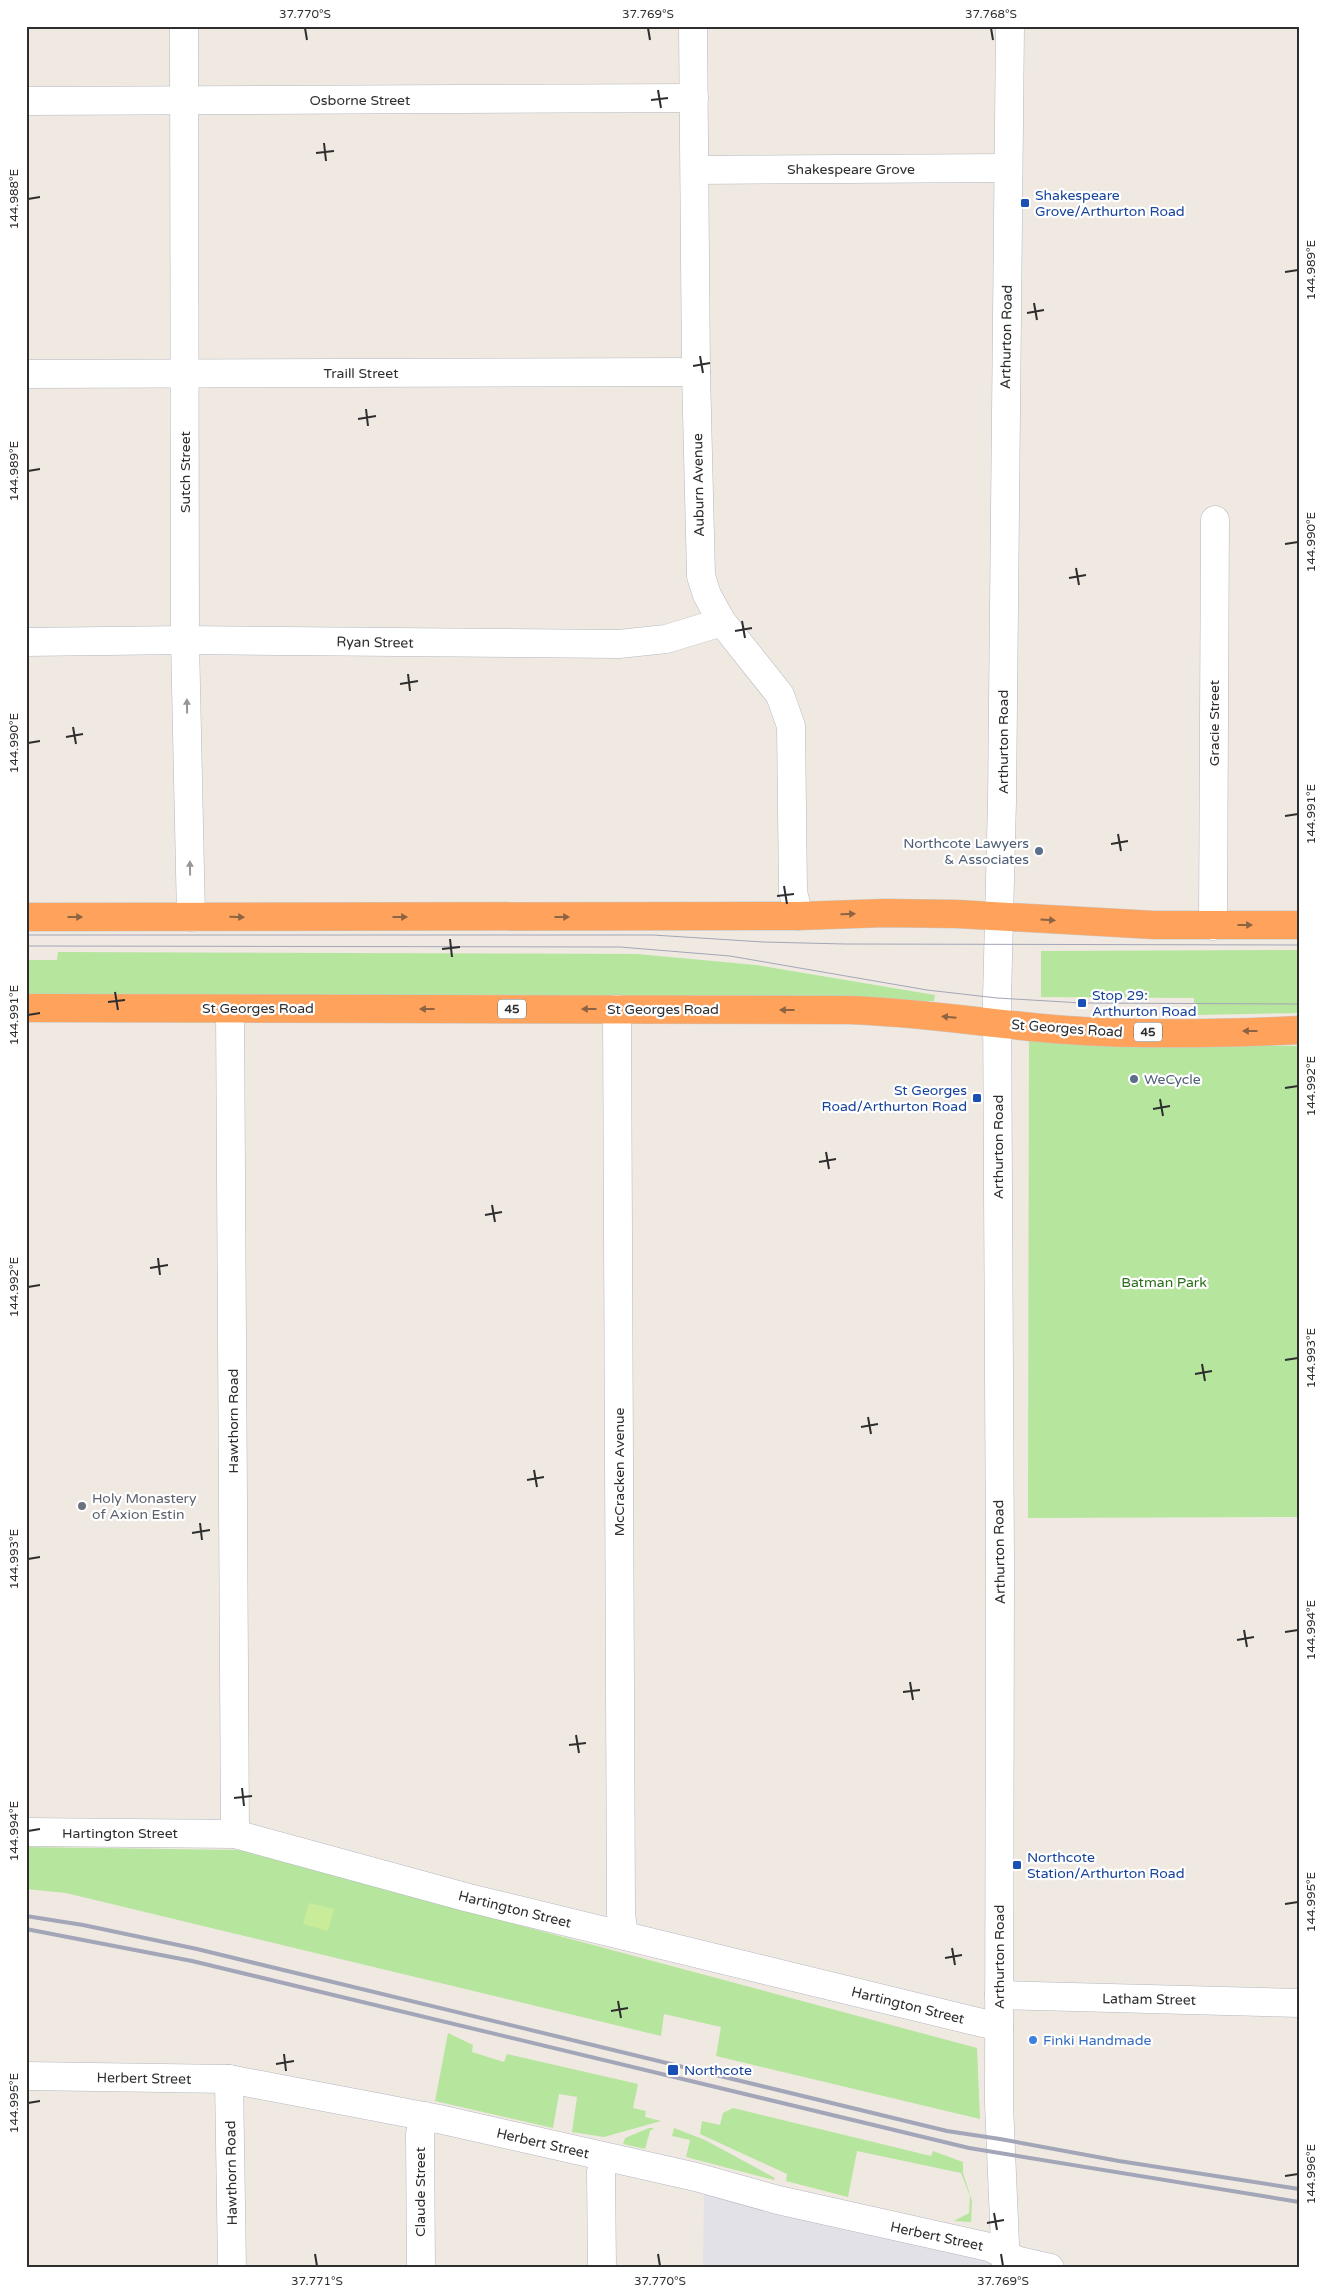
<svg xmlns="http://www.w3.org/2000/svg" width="1325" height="2294" font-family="'Varela Round',sans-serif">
	<rect width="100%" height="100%" fill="#efe9e1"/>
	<path fill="#e3e1e8" d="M704 2190 1022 2268H703Z"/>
	<g fill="#b6e59e">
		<path d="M1299 950V1013L1194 1015V998L1041 997V951Z"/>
		<path d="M58 952 637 954 756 965 935 995 934 1001 26 1000V960H57Z"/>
		<path d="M1029 1041 1299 1046V1517L1028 1518Z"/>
		<path d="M26 1847 239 1850 977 2048 980 2119 716 2056 721 2027 664 2014 661 2036 66 1893 26 1889Z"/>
		<path d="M448 2033 473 2045 472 2052 504 2062 507 2054 638 2084 633 2108 646 2111 645 2117 661 2121 604 2137 572 2132 577 2097 559 2094 553 2128 435 2101Z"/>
		<path d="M733 2108 931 2156 933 2151 963 2162V2173L972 2201 971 2222 954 2221 969 2213 970 2196 961 2173 857 2151 848 2197 786 2181 787 2174 700 2134 702 2121 720 2125 723 2113Z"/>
		<path d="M649 2128H654L650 2131 645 2149 623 2144 625 2138Z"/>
		<path d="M674 2128 705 2140 775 2178 774 2180 686 2157 690 2140 672 2136Z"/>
	</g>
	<path fill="#c9ec9a" d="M309 1903 334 1909 328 1931 303 1924Z"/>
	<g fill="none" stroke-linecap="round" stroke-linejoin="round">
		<defs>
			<g id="minor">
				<path d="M184 26 185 640 191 917"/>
				<path d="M693 26 696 372 701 576 707 595 722 622 780 695 791 726 793 892 799 916"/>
				<path d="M26 101 694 98"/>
				<path d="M695 170 1008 168"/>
				<path d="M26 374 696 372"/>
				<path d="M26 642 185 640 619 644 666 639 722 622"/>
				<path d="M1213 926 1215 520"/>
				<path d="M230 1009 235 1834"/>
				<path d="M617 1009 621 1914 624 1935"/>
				<path d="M26 1832 235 1834 469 1898 999 2027"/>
				<path d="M999 1995 1299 2003"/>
				<path d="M26 2076 229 2079 439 2119 696 2177 778 2200 989 2247 1019 2261 1050 2268"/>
				<path d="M229 2079 232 2268"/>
				<path d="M421 2268 420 2134 424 2116"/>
				<path d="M602 2268 601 2172 605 2158"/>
				<path d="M1006 2268 999 2104 1000 1564 997 998 1002 801 1010 26"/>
			</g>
			<g id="highway">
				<path d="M26 917 799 916 885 913 957 914 1154 925H1299"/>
				<path d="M26 1008 850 1010C914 1012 977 1022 1042 1028 1125 1036 1215 1034 1299 1030"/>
			</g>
		</defs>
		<use href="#minor" stroke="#b4b7c1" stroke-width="29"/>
		<use href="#highway" stroke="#c9c9c9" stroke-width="29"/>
		<use href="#minor" stroke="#fff" stroke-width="28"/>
		<use href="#highway" stroke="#ffa35c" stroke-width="28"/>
		<g stroke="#a3a6b8" stroke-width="1">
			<path d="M26 935H653L763 942 845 944 1299 945"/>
			<path d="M26 946 620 947 730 956 927 990 997 998 1082 1003 1299 1004"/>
		</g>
		<g stroke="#a3a6b8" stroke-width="4">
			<path d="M26 1916 83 1925 197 1949 947 2131 1000 2139 1119 2161 1299 2189"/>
			<path d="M26 1929 192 1961 969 2148 1299 2202"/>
		</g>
	</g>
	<defs><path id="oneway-solid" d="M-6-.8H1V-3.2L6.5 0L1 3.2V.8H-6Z" transform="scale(1.25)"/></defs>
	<g fill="#969696">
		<use href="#oneway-solid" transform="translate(187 706) rotate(-91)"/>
		<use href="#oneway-solid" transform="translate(190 868) rotate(-91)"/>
	</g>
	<g fill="#8c6343">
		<use href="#oneway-solid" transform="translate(848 914) rotate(-2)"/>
		<use href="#oneway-solid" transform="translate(75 917)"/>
		<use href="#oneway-solid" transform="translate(237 917) rotate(1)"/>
		<use href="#oneway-solid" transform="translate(400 917)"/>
		<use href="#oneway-solid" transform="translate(562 917)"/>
		<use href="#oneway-solid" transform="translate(1048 920) rotate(4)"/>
		<use href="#oneway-solid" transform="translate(1245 925)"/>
		<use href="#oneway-solid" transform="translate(427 1009) rotate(-180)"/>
		<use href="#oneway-solid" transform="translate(589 1009) rotate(-180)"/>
		<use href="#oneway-solid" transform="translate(787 1010) rotate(-180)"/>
		<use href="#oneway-solid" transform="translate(949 1017) rotate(-175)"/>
		<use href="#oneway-solid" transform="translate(1250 1031) rotate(180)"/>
	</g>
	<path fill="none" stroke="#2e2e2e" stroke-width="2" d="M305 28 307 40M648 28 650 40M991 28 993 40M658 90 661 108M651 100 668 98M324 143 326 161M316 153 334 151M28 199 40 197M1285 272 1298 270M1034 303 1037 320M1027 313 1044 310M700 356 703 373M693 366 710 363M366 409 368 426M358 419 376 416M28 471 40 469M1285 544 1298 542M1076 568 1079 585M1069 578 1086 575M742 621 745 638M735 631 752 628M408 674 410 691M400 684 418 681M73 727 76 744M66 737 83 734M28 743 40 741M1285 816 1298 814M1118 834 1121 851M1111 844 1128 841M784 886 787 904M777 896 794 894M450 939 452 957M442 949 460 947M115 992 118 1010M108 1002 125 1000M28 1015 40 1013M1285 1088 1298 1086M1160 1099 1163 1116M1153 1109 1170 1106M826 1152 829 1169M819 1162 836 1159M492 1205 495 1222M485 1215 502 1212M158 1258 160 1275M150 1268 168 1265M28 1287 40 1285M1285 1360 1298 1358M1202 1364 1205 1381M1195 1374 1212 1371M868 1417 871 1434M861 1427 878 1424M534 1470 537 1487M527 1480 544 1477M200 1523 202 1540M192 1533 210 1530M28 1559 40 1557M1244 1630 1247 1647M1285 1632 1298 1630M1237 1640 1254 1637M910 1682 913 1700M903 1692 920 1690M576 1735 579 1753M569 1745 586 1743M242 1788 244 1806M234 1798 252 1796M28 1831 40 1829M1285 1904 1298 1902M952 1948 955 1965M945 1958 962 1955M618 2001 621 2018M611 2011 628 2008M284 2054 286 2071M276 2064 294 2061M28 2103 40 2101M1285 2176 1298 2174M994 2213 997 2230M987 2223 1004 2220M315 2254 317 2266M658 2254 660 2266M1001 2254 1003 2266"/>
	<g fill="#1a4fb4" stroke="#fff" stroke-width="2">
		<rect x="1020" y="198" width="10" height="10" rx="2.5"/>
		<rect x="1077" y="998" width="10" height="10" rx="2.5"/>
		<rect x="972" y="1093" width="10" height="10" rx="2.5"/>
		<rect x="1012" y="1860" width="10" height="10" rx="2.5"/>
		<rect x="667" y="2064" width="12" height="12" rx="2.5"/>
	</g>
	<g fill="#5c6f8a" stroke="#fff" stroke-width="2">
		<circle cx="1039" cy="851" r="5"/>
		<circle cx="1134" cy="1079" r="5"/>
	</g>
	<circle fill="#6b7280" stroke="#fff" stroke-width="2" cx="82" cy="1506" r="5"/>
	<circle fill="#3f7fe0" stroke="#fff" stroke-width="2" cx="1033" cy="2040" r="5"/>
	<g text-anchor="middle" stroke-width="4.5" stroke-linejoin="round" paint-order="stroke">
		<g fill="#fff" stroke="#6d6d6d" stroke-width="1">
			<rect x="498" y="999.5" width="28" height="19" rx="4"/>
			<rect x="1134" y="1022.5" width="28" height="19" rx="4"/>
		</g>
		<g font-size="12" font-weight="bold" fill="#2e2e2e">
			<text x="512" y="1013">45</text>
			<text x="1148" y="1036">45</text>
		</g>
		<g font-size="14" fill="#2e2e2e" stroke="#fff">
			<text x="360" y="105">Osborne Street</text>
			<text x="851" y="174">Shakespeare Grove</text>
			<text transform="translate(1006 337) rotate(-89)" y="5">Arthurton Road</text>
			<text x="361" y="378">Traill Street</text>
			<text transform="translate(185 472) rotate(-90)" y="5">Sutch Street</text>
			<text transform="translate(698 485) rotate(-91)" y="5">Auburn Avenue</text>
			<text transform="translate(375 642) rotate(1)" y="5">Ryan Street</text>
			<text transform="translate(1214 723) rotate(-90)" y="5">Gracie Street</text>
			<text transform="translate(1003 742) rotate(-90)" y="5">Arthurton Road</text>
			<text x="258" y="1013">St Georges Road</text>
			<text x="663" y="1014">St Georges Road</text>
			<text transform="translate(1067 1028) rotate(4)" y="5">St Georges Road</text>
			<text transform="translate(998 1147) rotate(-90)" y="5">Arthurton Road</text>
			<text transform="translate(233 1421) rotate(-90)" y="5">Hawthorn Road</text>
			<text transform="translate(619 1472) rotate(-90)" y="5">McCracken Avenue</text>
			<text transform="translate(999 1552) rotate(-91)" y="5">Arthurton Road</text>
			<text x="120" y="1838">Hartington Street</text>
			<text transform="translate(515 1909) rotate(14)" y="5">Hartington Street</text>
			<text transform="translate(999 1957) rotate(-90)" y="5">Arthurton Road</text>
			<text transform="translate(1149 1999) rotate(1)" y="5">Latham Street</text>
			<text transform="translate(908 2005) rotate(14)" y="5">Hartington Street</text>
			<text transform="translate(144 2078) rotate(1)" y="5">Herbert Street</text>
			<text transform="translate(543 2143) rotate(13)" y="5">Herbert Street</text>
			<text transform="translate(231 2173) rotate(-91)" y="5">Hawthorn Road</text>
			<text transform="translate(420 2192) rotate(-90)" y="5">Claude Street</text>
			<text transform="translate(937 2236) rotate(12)" y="5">Herbert Street</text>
		</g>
		<g font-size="14" fill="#164399" stroke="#fff" text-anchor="start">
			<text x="1035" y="200">Shakespeare<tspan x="1035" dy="16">Grove/Arthurton Road</tspan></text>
			<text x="1092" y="1000">Stop 29:<tspan x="1092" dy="16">Arthurton Road</tspan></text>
			<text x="967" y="1095" text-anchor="end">St Georges<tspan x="967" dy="16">Road/Arthurton Road</tspan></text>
			<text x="1027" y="1862">Northcote<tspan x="1027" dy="16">Station/Arthurton Road</tspan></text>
			<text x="684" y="2075">Northcote</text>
		</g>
		<g font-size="14" fill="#4e5e75" stroke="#fff" text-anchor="end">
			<text x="1029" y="848">Northcote Lawyers<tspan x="1029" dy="16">&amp; Associates</tspan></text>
			<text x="1144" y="1084" text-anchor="start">WeCycle</text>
		</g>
		<g font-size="14" fill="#2c6e1b" stroke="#fff">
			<text x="1164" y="1287">Batman Park</text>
		</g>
		<g font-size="14" fill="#5b616d" stroke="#fff" text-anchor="start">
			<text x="92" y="1503">Holy Monastery<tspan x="92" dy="16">of Axion Estin</tspan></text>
		</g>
		<g font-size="14" fill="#366cbe" stroke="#fff" text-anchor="start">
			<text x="1043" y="2045">Finki Handmade</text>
		</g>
	</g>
	<rect width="1325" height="2294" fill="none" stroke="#ffffff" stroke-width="55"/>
	<rect x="28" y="28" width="1270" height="2238" fill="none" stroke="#2e2e2e" stroke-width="2"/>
	<g font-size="12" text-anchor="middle" fill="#2e2e2e">
		<text x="305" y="18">37.770°S</text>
		<text x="648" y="18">37.769°S</text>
		<text x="991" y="18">37.768°S</text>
		<text transform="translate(14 199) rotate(-90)" y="4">144.988°E</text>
		<text transform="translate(1311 270) rotate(-90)" y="4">144.989°E</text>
		<text transform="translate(14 471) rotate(-90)" y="4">144.989°E</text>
		<text transform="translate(1311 542) rotate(-90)" y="4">144.990°E</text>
		<text transform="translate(14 743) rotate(-90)" y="4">144.990°E</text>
		<text transform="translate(1311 814) rotate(-90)" y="4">144.991°E</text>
		<text transform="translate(14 1015) rotate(-90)" y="4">144.991°E</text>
		<text transform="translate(1311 1086) rotate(-90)" y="4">144.992°E</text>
		<text transform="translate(14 1287) rotate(-90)" y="4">144.992°E</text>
		<text transform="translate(1311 1358) rotate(-90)" y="4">144.993°E</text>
		<text transform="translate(14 1559) rotate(-90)" y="4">144.993°E</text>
		<text transform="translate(1311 1630) rotate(-90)" y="4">144.994°E</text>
		<text transform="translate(14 1831) rotate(-90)" y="4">144.994°E</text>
		<text transform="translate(1311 1902) rotate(-90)" y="4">144.995°E</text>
		<text transform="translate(14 2103) rotate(-90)" y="4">144.995°E</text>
		<text transform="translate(1311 2174) rotate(-90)" y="4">144.996°E</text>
		<text x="317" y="2285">37.771°S</text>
		<text x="660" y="2285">37.770°S</text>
		<text x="1003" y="2285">37.769°S</text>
	</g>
</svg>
